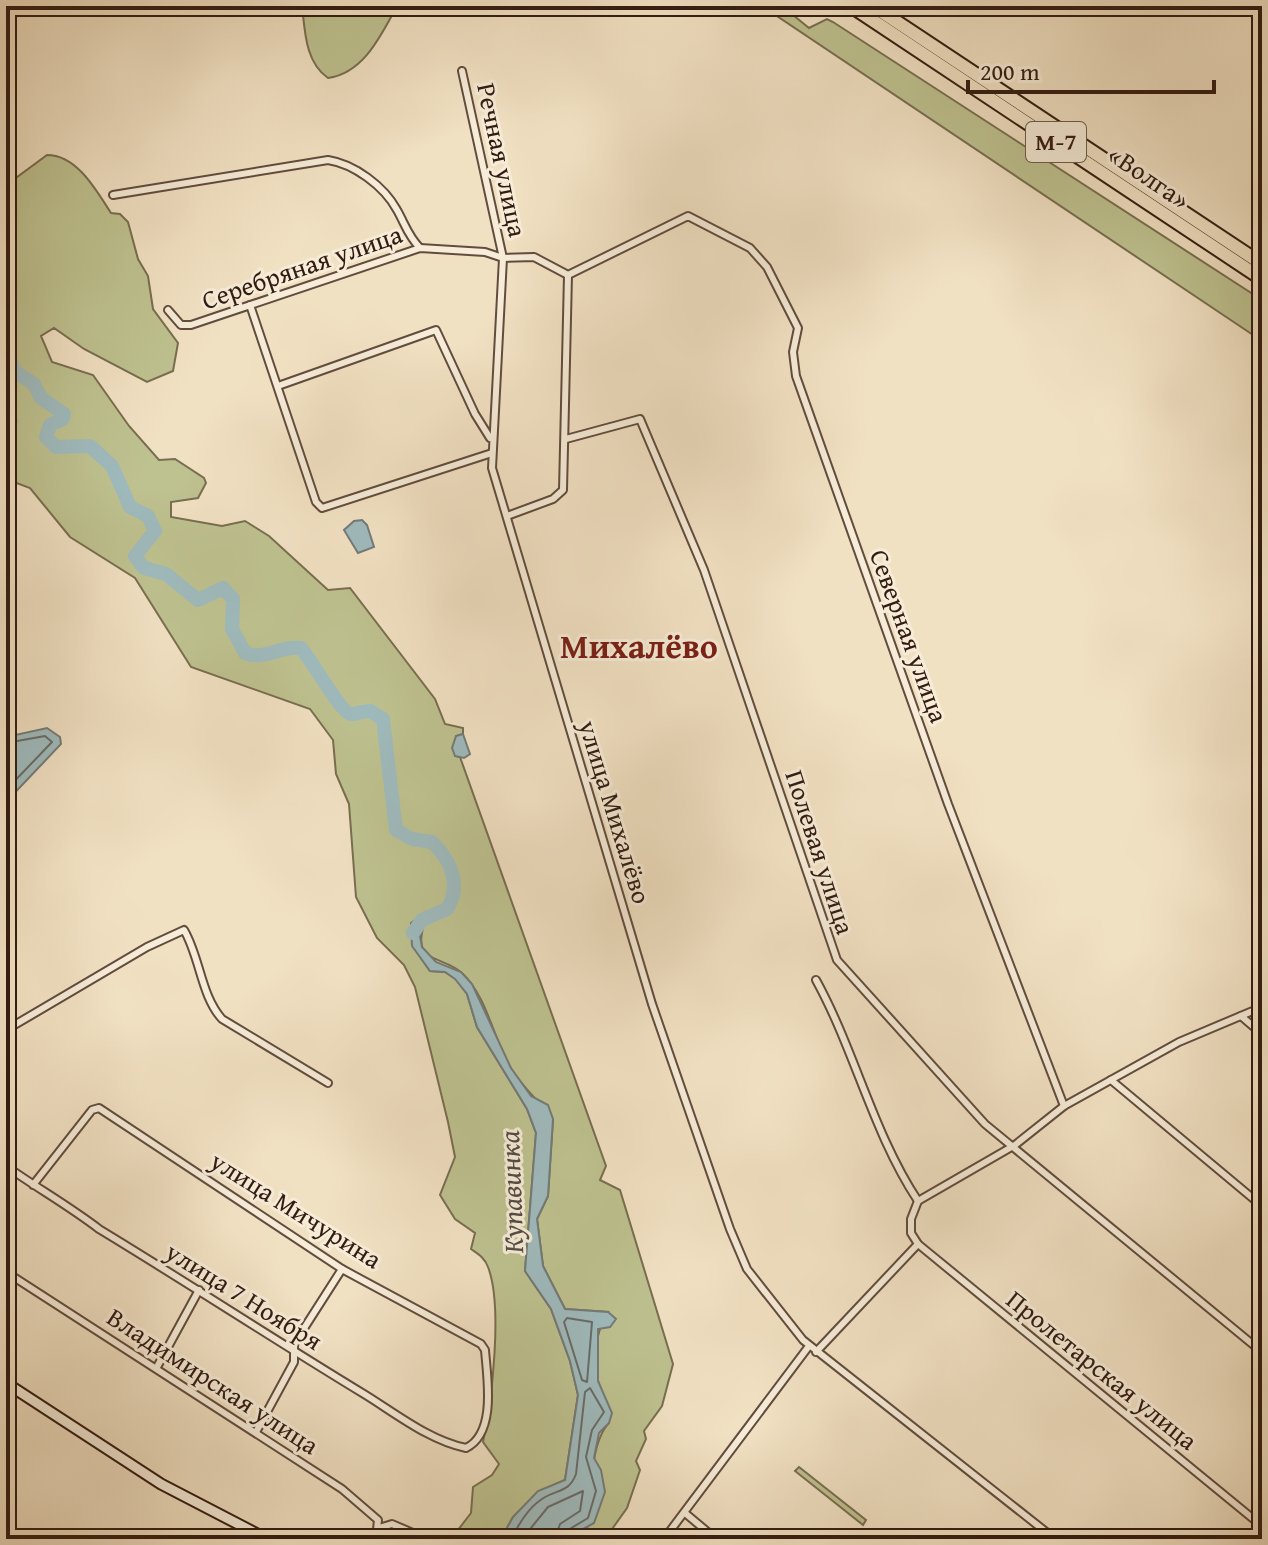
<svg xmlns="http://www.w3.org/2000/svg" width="1268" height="1545" font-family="'Gentium Book Plus',serif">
	<rect width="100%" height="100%" fill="#f1e1c3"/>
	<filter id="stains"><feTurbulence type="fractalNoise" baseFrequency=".0025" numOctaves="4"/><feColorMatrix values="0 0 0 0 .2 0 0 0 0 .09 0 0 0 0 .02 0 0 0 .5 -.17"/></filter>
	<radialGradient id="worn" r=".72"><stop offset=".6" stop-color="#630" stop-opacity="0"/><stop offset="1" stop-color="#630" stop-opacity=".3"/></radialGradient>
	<g fill="#bec290" stroke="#786e50" stroke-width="2">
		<path d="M302 6H397C381 35 364 73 328 78 305 62 305 31 302 6Z"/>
		<path d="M762 6H790L793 15 809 28 827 19 833 22 1262 300V341Z"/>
		<path d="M47 155C77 155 96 190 111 213L120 214 128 222 138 259 148 276 153 309 178 343 173 371 147 382 84 349 54 328 41 336 52 362 93 375 129 426 159 460 175 459 204 478 206 483 198 498 171 502V517L222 526 245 521 269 536 328 590 350 588 435 699 445 724 463 728V734L456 736 455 756 460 757 606 1166 600 1180 620 1190 673 1364 662 1406 644 1431 646 1439 636 1461 640 1470 627 1508 605 1539H565L587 1530C591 1500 589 1443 609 1423 610 1402 606 1404 600 1387 591 1362 595 1333 608 1312L565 1309 543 1266 537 1219 548 1196 553 1119C539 1101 522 1087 510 1067 493 1037 487 997 462 973 442 955 410 964 425 922L413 946 430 971 445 972 456 979 467 994 477 1027 527 1109 536 1133 525 1271 551 1309 570 1361 578 1395 565 1480 538 1492 513 1517 501 1539H451L471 1513 473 1487 492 1475 499 1464 483 1442C492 1400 503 1306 488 1267 485 1258 478 1254 471 1249L475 1233 455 1219 440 1195 455 1157 448 1122 415 987 404 965 377 938 356 897 349 804 336 774 333 740 310 709 191 667 135 578 70 537 30 488 6 479C6 442 29 428 6 389V177L13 180Z"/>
		<path d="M799 1467 866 1520 863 1525 795 1471Z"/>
	</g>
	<g fill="#9fbbbe" stroke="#737b79" stroke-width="2">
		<path d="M362 520 367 525 374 547 358 553 344 530 354 521Z"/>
		<path d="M47 728 60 737 61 744 6 802V737Z"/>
		<path d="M463 734 470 754 464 758 455 756 452 748 456 736Z"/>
		<path d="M421 916 425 922 420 936 422 947 436 962 461 972 472 984 511 1068 531 1096 548 1105 553 1119 548 1196 537 1219 543 1266 565 1309 608 1312 616 1319 610 1327 598 1329V1381L612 1413 609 1423 599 1433 594 1458 601 1470 605 1492 594 1523 565 1539H501L513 1517 538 1491 565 1480 578 1395 570 1361 551 1309 525 1271 536 1133 527 1109 477 1027 467 994 455 979 445 972 430 971 412 946 411 923Z"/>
	</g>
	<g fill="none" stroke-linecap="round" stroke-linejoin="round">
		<g stroke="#686b68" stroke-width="2">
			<path d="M6 743 45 736 52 742 6 790"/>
			<path d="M567 1318 592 1322 587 1382 582 1380 564 1322Z"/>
			<path d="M511 1539C519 1524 528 1508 542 1499 557 1489 569 1493 576 1474L585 1392 590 1388 604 1412 592 1430 586 1457 596 1491 588 1518 568 1530 565 1539"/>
			<path d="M522 1539 548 1507 583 1491 580 1511 560 1524 555 1539"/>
		</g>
		<path stroke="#9fbbbe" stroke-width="14" d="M6 346 14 371 34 384 41 398 64 414 63 419 50 425 46 437 56 447 90 446 112 466 130 507 148 516 155 531 135 556 144 568 166 574 198 600 223 588 233 599 232 629 245 653C266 661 280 645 301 648 311 659 341 713 351 714 357 714 363 711 370 711L383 719 396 830 412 839 432 842C451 860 462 886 447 909L422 920 413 933"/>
		<defs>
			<g id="street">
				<path d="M462 71 503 258 492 468 652 1004 730 1229 747 1269 803 1340 1055 1539"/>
				<path d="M113 195 328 160C354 164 384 186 397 210 405 224 408 236 420 248"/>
				<path d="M250 305 316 502 322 508 492 453"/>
				<path d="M168 310 181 325H191L420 248 485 252 503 258 534 257 568 275 688 216 750 248 767 267 798 328 793 352 796 376 948 804 1064 1106"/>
				<path d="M278 386 436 330 475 414 490 438"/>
				<path d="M566 439 640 419 704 570 837 960 985 1124 1262 1352"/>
				<path d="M507 516 553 499 563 490 568 275"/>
				<path d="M816 980C855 1051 873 1133 918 1201"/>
				<path d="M1241 1016 1262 1034"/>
				<path d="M6 1030 147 947 184 930C200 957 201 996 222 1019L328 1083"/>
				<path d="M1111 1080 1262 1206"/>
				<path d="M6 1166C37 1188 69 1206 99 1229 188 1283 275 1340 364 1394 395 1413 430 1441 466 1448 497 1433 487 1377 485 1350L481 1344 342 1269 99 1108 92 1110 33 1185"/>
				<path d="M918 1244 1262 1526"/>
				<path d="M6 1272 342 1489 378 1520 376 1539"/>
				<path d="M816 1352 918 1244 911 1233V1219L918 1201 1015 1145 1064 1106 1179 1042 1262 1007"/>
				<path d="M157 1367 199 1290"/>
				<path d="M256 1432 294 1362V1344L342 1269"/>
				<path d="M685 1513 716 1539"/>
				<path d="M379 1528 392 1524 427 1539"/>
				<path d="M664 1539 809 1346"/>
			</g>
			<path id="secondary" d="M6 1383 161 1484 267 1539"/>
			<g id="highway">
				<path d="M851 6 1262 279"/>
				<path d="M873 6 1262 264"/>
			</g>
		</defs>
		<use href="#street" stroke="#624c3e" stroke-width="10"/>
		<use href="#secondary" stroke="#321b11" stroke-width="13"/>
		<use href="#highway" stroke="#321b11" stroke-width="16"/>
		<use href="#street" stroke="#f6ecd8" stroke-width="6"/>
		<use href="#secondary" stroke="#f6ecd8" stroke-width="9"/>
		<use href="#highway" stroke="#f1e1c3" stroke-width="12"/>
	</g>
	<g text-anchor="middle" stroke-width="6" stroke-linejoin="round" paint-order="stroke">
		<rect fill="#f6ecd8" stroke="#6d5a4d" stroke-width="2" x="1026" y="122" width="60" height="40" rx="6"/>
		<g font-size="24" font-weight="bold" fill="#321b11">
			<text x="1056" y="150">М-7</text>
		</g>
		<g font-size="26" fill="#321b11" stroke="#f6ecd8">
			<text transform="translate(502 160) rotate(78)" y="9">Речная улица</text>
			<text transform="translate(1149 177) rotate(34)" y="9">«Волга»</text>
			<text transform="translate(302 267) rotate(-19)" y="9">Серебряная улица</text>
			<text transform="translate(909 636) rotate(70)" y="9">Северная улица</text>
			<text transform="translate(615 812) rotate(73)" y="9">улица Михалёво</text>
			<text transform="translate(820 852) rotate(72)" y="9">Полевая улица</text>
			<text transform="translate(296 1210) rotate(32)" y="9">улица Мичурина</text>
			<text transform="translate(244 1296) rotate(32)" y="9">улица 7 Ноября</text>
			<text transform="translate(1102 1370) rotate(39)" y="9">Пролетарская улица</text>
			<text transform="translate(213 1381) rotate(33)" y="9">Владимирская улица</text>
		</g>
		<g font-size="28" font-style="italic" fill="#534b45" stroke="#f6ecd8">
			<text transform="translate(511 1192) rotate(-92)" y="10">Купавинка</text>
		</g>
		<g font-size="34" font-weight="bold" fill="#7a1f14" stroke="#f6ecd8">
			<text x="639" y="658">Михалёво</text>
		</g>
	</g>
	<rect width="1268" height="1545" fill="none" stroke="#f1e1c3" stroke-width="32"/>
	<rect x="8" y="8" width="1252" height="1529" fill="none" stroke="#321b11" stroke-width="4"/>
	<rect x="16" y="16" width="1236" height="1513" fill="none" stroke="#321b11" stroke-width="2"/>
	<path d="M968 80v12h246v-12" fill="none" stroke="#321b11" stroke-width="4"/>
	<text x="980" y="80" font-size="24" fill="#321b11" stroke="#f6ecd8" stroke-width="6" paint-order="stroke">200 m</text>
	<rect width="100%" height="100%" filter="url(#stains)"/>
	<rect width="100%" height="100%" fill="url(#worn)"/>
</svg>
